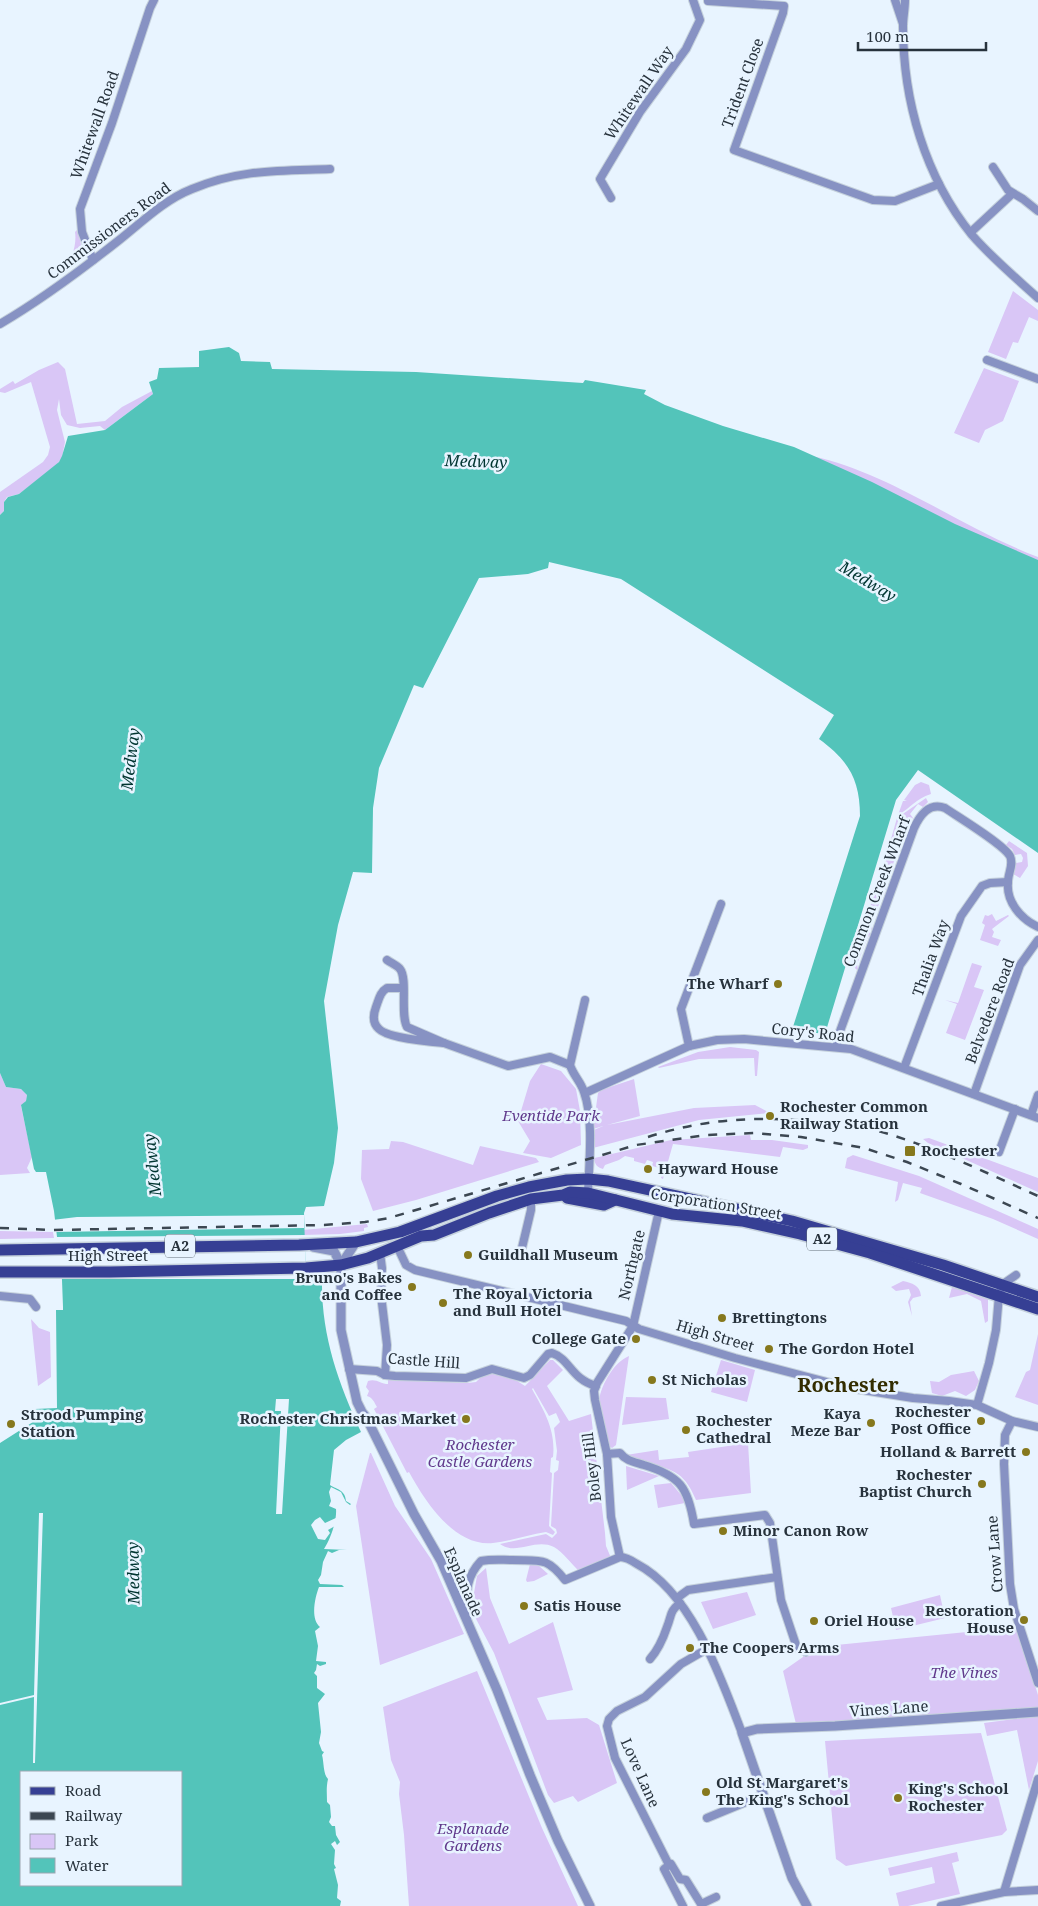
<svg xmlns="http://www.w3.org/2000/svg" width="1038" height="1906" font-family="'Noto Serif',serif">
	<rect width="100%" height="100%" fill="#e8f4ff"/>
	<g fill="#d9c6f6">
		<path d="M77 230C85 254 83 260 62 274L61 270C72 263 77 244 75 232Z"/>
		<path d="M1013 291 1038 310V321L1029 317 1018 343 1013 342 1006 359 988 352Z"/>
		<path d="M58 362 65 369 77 424 105 421 122 407 152 391 153 394 105 430 100 426 80 428 67 425 61 415 59 399 57 410 65 442 62 458 55 467 19 494 7 497 4 502V511L0 515V492L43 462 48 455 50 447 31 382 5 393 0 392V389L13 381 15 384 39 370Z"/>
		<path d="M984 368 1019 381 1003 421 985 430 979 443 954 433Z"/>
		<path d="M812 456C893 474 961 528 1038 557V587Z"/>
		<path d="M921 782 929 785 931 794C915 799 911 808 898 815L903 801H907L904 800 915 785Z"/>
		<path d="M926 798 928 802 923 807 918 804 910 814 913 818 912 819 908 817 903 829 908 832V833L902 831 897 844 902 847 900 850 891 839 897 818Z"/>
		<path d="M1009 841 1027 853 1028 866 1020 878 1013 874 1016 863 1022 862 1023 858 1021 854 1015 855 1012 849 1006 845Z"/>
		<path d="M890 844 899 853 896 856 886 883V890L878 881Z"/>
		<path d="M879 887 886 893 882 896 871 925 872 930 865 923 876 888Z"/>
		<path d="M992 914 996 921 1008 915 1009 916 992 929 994 932 992 937 1001 940 998 946 980 940 985 925 982 923 985 915 988 916Z"/>
		<path d="M866 929 871 934 868 937 857 964 858 969 857 970 851 964 863 930Z"/>
		<path d="M972 963 982 966 974 987 984 990 965 1040 946 1033 957 1004 945 1000 958 1003Z"/>
		<path d="M730 1047 756 1050 759 1052 757 1076H755L754 1058 699 1059 659 1068 658 1067 698 1052Z"/>
		<path d="M541 1064 561 1071 576 1089 580 1111 581 1145 551 1158 523 1153 530 1141 518 1121 530 1081Z"/>
		<path d="M0 1073 6 1087 21 1089 27 1095 26 1101 21 1106 32 1157 27 1168 30 1173 0 1175Z"/>
		<path d="M634 1079 640 1116 607 1125 694 1108 755 1105 770 1113 699 1120 593 1148 594 1130 603 1126 593 1129 598 1093 601 1090Z"/>
		<path d="M750 1135 751 1140H772L808 1145V1148L803 1150 783 1147 780 1157 673 1144 663 1179 661 1178 664 1169 652 1166 653 1162 647 1160 645 1164 634 1161V1158L625 1156 619 1160 605 1165 603 1169C597 1167 595 1165 594 1158L599 1157 671 1140Z"/>
		<path d="M929 1138 1038 1178V1192L928 1143 923 1139Z"/>
		<path d="M391 1141 403 1142 473 1165 480 1146 536 1158 539 1162 416 1200 373 1211 361 1179 362 1150 389 1149Z"/>
		<path d="M853 1155 919 1176 1038 1229V1239L993 1219 920 1193 922 1188 903 1183 898 1200 895 1202 898 1182 845 1168 847 1158Z"/>
		<path d="M367 1224 368 1227 364 1228V1231L340 1234 303 1235V1230Z"/>
		<path d="M0 1231 53 1232 54 1238 0 1239Z"/>
		<path d="M903 1281C912 1283 920 1285 921 1296L913 1298 910 1302 912 1316 908 1302 911 1295 909 1289 896 1291 891 1287Z"/>
		<path d="M952 1287 988 1299V1321L985 1323 981 1301 967 1294 949 1298Z"/>
		<path d="M31 1319 39 1328 50 1332 51 1377 38 1386Z"/>
		<path d="M1038 1334V1405L1015 1397 1026 1372 1030 1370Z"/>
		<path d="M629 1356 616 1445 612 1448 609 1446C607 1435 597 1410 599 1400 602 1384 613 1363 629 1356Z"/>
		<path d="M550 1360H553L563 1370 547 1386 569 1421 591 1414 605 1533 606 1546 611 1558 580 1572C572 1565 563 1552 554 1547 535 1538 516 1556 500 1544L546 1534 552 1538 557 1533 556 1529 551 1526 554 1473 558 1470 559 1461 556 1460 557 1451 554 1428 560 1422 556 1413 549 1416 533 1388 532 1389C544 1411 556 1430 553 1457L551 1458 550 1472 552 1473 549 1526 555 1532 553 1535 546 1532C528 1535 511 1541 493 1543 454 1547 425 1501 409 1472L407 1473 374 1409 377 1407C374 1402 373 1398 367 1396L369 1391 366 1387 368 1381C376 1378 381 1384 388 1384V1379L468 1383 476 1382 485 1373 493 1372 511 1377 525 1386Z"/>
		<path d="M721 1360 755 1370 747 1402 711 1392Z"/>
		<path d="M974 1371 979 1381 975 1390 966 1396 955 1391 942 1396 932 1393 930 1381 939 1382 951 1375Z"/>
		<path d="M626 1397 666 1398 669 1419 622 1425Z"/>
		<path d="M748 1443 751 1493 696 1500C680 1459 657 1472 626 1455L658 1450 659 1460 689 1457 688 1452Z"/>
		<path d="M370 1453H371L395 1506 431 1559 464 1634 380 1665 356 1506Z"/>
		<path d="M626 1466 659 1476 627 1490Z"/>
		<path d="M671 1483 682 1496 685 1503 658 1508 654 1485Z"/>
		<path d="M530 1564 538 1565 548 1574 534 1581 527 1582 526 1580Z"/>
		<path d="M486 1568 490 1598 509 1644 553 1622 573 1690 537 1698 547 1720 587 1718 599 1725 617 1783 578 1802 573 1796 554 1803 548 1795 494 1653 475 1617 474 1593 477 1576Z"/>
		<path d="M747 1592 756 1615 713 1629 701 1602Z"/>
		<path d="M940 1595 945 1618 896 1630 891 1608Z"/>
		<path d="M1017 1627 1038 1695V1707L914 1719 796 1724 783 1671 803 1657 806 1648Z"/>
		<path d="M477 1671 542 1828 578 1906H409L404 1835 399 1794 400 1782 391 1760 383 1707Z"/>
		<path d="M1038 1716V1761L1029 1790 1017 1730 987 1736 984 1723Z"/>
		<path d="M981 1733 1007 1830 1002 1835 846 1866 836 1859 825 1741Z"/>
		<path d="M957 1852 959 1861 952 1863 960 1894 908 1906H899L896 1893 935 1883 932 1867 890 1876 888 1868Z"/>
	</g>
	<path fill="#53c4ba" fill-rule="evenodd" d="M229 347 239 353 241 361 270 362 272 369 416 372 583 383 585 380 646 390 644 394 665 405 723 426 794 447 872 482 955 524 1038 560V853L918 770 896 800 825 1034 792 1030 860 816C860 779 848 760 819 739L834 715 621 579 549 562 548 568 528 574 479 578 423 688 414 685 379 768 373 808 372 873 353 872 338 925 324 1001 338 1128 334 1163 324 1206 306 1207 304 1213 306 1279H322C321 1335 338 1382 361 1432L346 1440 334 1450 330 1485C338 1490 345 1490 346 1501L351 1504 350 1505 346 1502 341 1492 331 1487 329 1492 331 1501 329 1506 336 1509C337 1520 331 1538 324 1549L347 1550H339L332 1553 328 1551 323 1562 321 1575 318 1580 320 1584 342 1585 344 1587H319C315 1597 310 1619 320 1627L315 1631 318 1646 316 1661 326 1662V1664L320 1666 317 1664 316 1670 314 1673 317 1676V1688L325 1694 318 1703 321 1732 319 1743 322 1751 324 1752 322 1755C324 1762 323 1774 328 1779 326 1788 327 1794 327 1802L330 1805 331 1817 329 1822 332 1826H335L336 1835 340 1842 337 1845 335 1841 331 1844 335 1850 334 1864 336 1868 334 1869 338 1885 337 1898 341 1901 340 1906H0V1705L34 1697 33 1763H35L43 1513H39L34 1695 0 1703V1443L33 1422V1412L35 1409 57 1408 56 1310H63V1307L62 1280 54 1211 46 1172H36L34 1169 21 1105 26 1101 27 1095 21 1089 6 1087 0 1073V515L4 511V502L8 497 19 494 59 462 62 456 68 436 105 430 153 394 149 382 157 379 159 368 199 367V351ZM21 1772H181V1885H21Z"/>
	<g fill="#e8f4ff">
		<path d="M304 1215V1228L53 1232 52 1225V1220L77 1217Z"/>
		<path d="M305 1235 306 1279H59L54 1237Z"/>
		<path d="M276 1399H289L282 1514H276L281 1411H275Z"/>
		<path d="M320 1517 325 1523 338 1517 335 1526 328 1530 330 1533 325 1540 318 1539 311 1525 315 1520Z"/>
	</g>
	<g fill="none" stroke-linecap="round" stroke-linejoin="round">
		<defs>
			<g id="minor">
				<path d="M895 0 903 24"/>
				<path d="M905 0C905 9 903 18 903 26 903 101 925 177 972 235 992 258 1016 278 1038 298"/>
				<path d="M708 1 784 6 783 13 734 150 873 200 895 201 939 184"/>
				<path d="M993 167 1008 190 1023 199 1038 211"/>
				<path d="M611 198 600 179 640 112 686 49 700 20 693 0"/>
				<path d="M971 232 1012 194"/>
				<path d="M93 260 82 232 80 209 112 123 150 8 154 0"/>
				<path d="M0 324C41 300 80 271 118 241 142 222 164 200 192 189 240 169 280 171 330 169"/>
				<path d="M987 360 1038 379"/>
				<path d="M387 960C391 963 397 965 400 969 408 979 400 1014 407 1027L444 1043C431 1042 388 1038 379 1029 372 1023 373 1015 376 1007 379 999 380 992 387 988H403"/>
				<path d="M585 1000 570 1065C573 1075 581 1082 584 1092 594 1120 589 1164 588 1193"/>
				<path d="M444 1043 508 1066 550 1057 570 1065"/>
				<path d="M689 1046 681 1009 721 904"/>
				<path d="M837 1047V1042L839 1034 914 828C920 815 929 802 945 808 958 817 1003 844 1010 856 1014 865 1008 873 1008 882 1006 902 1021 919 1038 927"/>
				<path d="M904 1068 961 916 982 886 990 883 1008 882"/>
				<path d="M585 1093 689 1046 717 1040 744 1039 851 1049 1038 1118"/>
				<path d="M974 1094 1020 965 1038 940"/>
				<path d="M1031 1115 1038 1095"/>
				<path d="M999 1152 1015 1109"/>
				<path d="M397 1246 406 1265 415 1270 626 1321 639 1329 735 1358 850 1388 913 1398 949 1401 977 1405 1012 1421 1038 1427"/>
				<path d="M521 1252 531 1210V1199"/>
				<path d="M380 1253 382 1268 381 1295 387 1345 385 1375"/>
				<path d="M0 1296 30 1299 36 1307"/>
				<path d="M633 1326 659 1211"/>
				<path d="M349 1369 377 1371 385 1375 395 1376 466 1378 492 1369 524 1378 530 1375 548 1354 552 1353C570 1359 571 1379 596 1386"/>
				<path d="M977 1405 989 1363 996 1330 999 1295 1003 1284 1016 1275"/>
				<path d="M1012 1421 1005 1435 1004 1464 1010 1584 1014 1609 1038 1683"/>
				<path d="M607 1454 620 1453C626 1461 635 1462 644 1465 680 1476 688 1487 694 1524L765 1515 770 1523 781 1600 797 1648 806 1652"/>
				<path d="M620 1557 611 1517 607 1454 595 1400 594 1391 597 1383 633 1326"/>
				<path d="M620 1557C626 1557 631 1560 637 1564 692 1593 721 1678 742 1733"/>
				<path d="M677 1598 688 1590 777 1577"/>
				<path d="M467 1618C467 1595 464 1579 481 1561 492 1559 501 1560 512 1560 540 1561 546 1556 565 1580L620 1557"/>
				<path d="M650 1659C658 1650 663 1639 667 1627 672 1615 669 1612 680 1603"/>
				<path d="M707 1818 763 1795"/>
				<path d="M669 1865 671 1864 680 1879 686 1880 701 1904 716 1897"/>
				<path d="M1004 1892 1038 1779"/>
				<path d="M683 1906 664 1869 669 1865 615 1758 607 1726 609 1719 617 1711 645 1697 681 1664 707 1649"/>
				<path d="M941 1906 1004 1892 1038 1890"/>
			</g>
			<g id="tertiary">
				<path d="M313 1247 334 1251 341 1265V1330L357 1402 362 1412 366 1417 414 1514 441 1561 497 1690 530 1775 558 1841 590 1906"/>
				<path d="M341 1265 356 1242"/>
				<path d="M807 1906 792 1878 742 1733 757 1729 835 1726 1038 1712"/>
			</g>
			<g id="primary">
				<path d="M567 1198 604 1205 615 1200"/>
				<path d="M0 1250 299 1245 356 1242 400 1232 497 1196 529 1187 567 1180 588 1179 608 1181 792 1221 943 1265 1038 1297"/>
				<path d="M0 1272H110L306 1268 341 1265 368 1258 421 1236 434 1235 489 1213 531 1199 563 1195 570 1192 588 1193 672 1214 742 1221 800 1234 870 1253 1038 1309"/>
			</g>
		</defs>
		<use href="#minor" stroke="#c5d1dc" stroke-width="10"/>
		<use href="#tertiary" stroke="#c5d1dc" stroke-width="11"/>
		<use href="#primary" stroke="#c5d1dc" stroke-width="14"/>
		<use href="#minor" stroke="#8792c3" stroke-width="8"/>
		<use href="#tertiary" stroke="#8792c3" stroke-width="9"/>
		<use href="#primary" stroke="#363f94" stroke-width="11"/>
		<g stroke="#3c4752" stroke-width="2.5" stroke-dasharray="9 9" stroke-linecap="butt">
			<path d="M648 1137C707 1118 760 1116 820 1122 845 1124 871 1128 895 1136 944 1152 991 1175 1038 1196"/>
			<path d="M0 1228 53 1230 324 1225 365 1222 389 1218 636 1145 707 1135 754 1133 801 1137 864 1148 907 1162 961 1184 1038 1218"/>
		</g>
	</g>
	<g fill="#86781d" stroke="#e8f4ff" stroke-width="2">
		<circle cx="778" cy="984" r="5"/>
		<circle cx="770" cy="1116" r="5"/>
		<rect x="904" y="1145" width="12" height="12" rx="2.5"/>
		<circle cx="648" cy="1169" r="5"/>
		<circle cx="468" cy="1255" r="5"/>
		<circle cx="412" cy="1287" r="5"/>
		<circle cx="443" cy="1303" r="5"/>
		<circle cx="722" cy="1318" r="5"/>
		<circle cx="636" cy="1339" r="5"/>
		<circle cx="769" cy="1349" r="5"/>
		<circle cx="652" cy="1380" r="5"/>
		<circle cx="466" cy="1419" r="5"/>
		<circle cx="981" cy="1421" r="5"/>
		<circle cx="871" cy="1423" r="5"/>
		<circle cx="11" cy="1424" r="5"/>
		<circle cx="686" cy="1430" r="5"/>
		<circle cx="1026" cy="1452" r="5"/>
		<circle cx="982" cy="1484" r="5"/>
		<circle cx="723" cy="1531" r="5"/>
		<circle cx="524" cy="1606" r="5"/>
		<circle cx="1024" cy="1620" r="5"/>
		<circle cx="814" cy="1621" r="5"/>
		<circle cx="690" cy="1648" r="5"/>
		<circle cx="706" cy="1792" r="5"/>
		<circle cx="898" cy="1798" r="5"/>
	</g>
	<g text-anchor="middle" stroke-width="5" stroke-linejoin="round" paint-order="stroke">
		<g fill="#e8f4ff" stroke="#616c76" stroke-width="1">
			<rect x="807" y="1227.5" width="30" height="23" rx="4"/>
			<rect x="165" y="1234.5" width="30" height="23" rx="4"/>
		</g>
		<g font-size="14" font-weight="bold" fill="#27323c">
			<text x="822" y="1244">A2</text>
			<text x="180" y="1251">A2</text>
		</g>
		<g font-size="15" fill="#27323c" stroke="#e8f4ff">
			<text transform="translate(743 83) rotate(-70)" y="5">Trident Close</text>
			<text transform="translate(639 93) rotate(-56)" y="5">Whitewall Way</text>
			<text transform="translate(95 125) rotate(-70)" y="5">Whitewall Road</text>
			<text transform="translate(109 231) rotate(-37)" y="5">Commissioners Road</text>
			<text transform="translate(877 892) rotate(-69)" y="5">Common Creek Wharf</text>
			<text transform="translate(931 958) rotate(-70)" y="5">Thalia Way</text>
			<text transform="translate(990 1011) rotate(-69)" y="5">Belvedere Road</text>
			<text transform="translate(813 1033) rotate(6)" y="5">Cory's Road</text>
			<text transform="translate(716 1204) rotate(9)" y="5">Corporation Street</text>
			<text x="108" y="1261">High Street</text>
			<text transform="translate(632 1265) rotate(-77)" y="5">Northgate</text>
			<text transform="translate(715 1336) rotate(16)" y="5">High Street</text>
			<text transform="translate(424 1361) rotate(4)" y="5">Castle Hill</text>
			<text transform="translate(592 1467) rotate(-97)" y="5">Boley Hill</text>
			<text transform="translate(995 1554) rotate(-94)" y="5">Crow Lane</text>
			<text transform="translate(463 1582) rotate(66)" y="5">Esplanade</text>
			<text transform="translate(889 1709) rotate(-4)" y="5">Vines Lane</text>
			<text transform="translate(640 1773) rotate(66)" y="5">Love Lane</text>
		</g>
		<g font-size="15" font-weight="bold" fill="#27323c" stroke="#e8f4ff" text-anchor="start">
			<text x="768" y="989" text-anchor="end">The Wharf</text>
			<text x="780" y="1112">Rochester Common<tspan x="780" dy="17">Railway Station</tspan></text>
			<text x="921" y="1156">Rochester</text>
			<text x="658" y="1174">Hayward House</text>
			<text x="478" y="1260">Guildhall Museum</text>
			<text x="402" y="1283" text-anchor="end">Bruno's Bakes<tspan x="402" dy="17">and Coffee</tspan></text>
			<text x="453" y="1299">The Royal Victoria<tspan x="453" dy="17">and Bull Hotel</tspan></text>
			<text x="732" y="1323">Brettingtons</text>
			<text x="626" y="1344" text-anchor="end">College Gate</text>
			<text x="779" y="1354">The Gordon Hotel</text>
			<text x="662" y="1385">St Nicholas</text>
			<text x="971" y="1417" text-anchor="end">Rochester<tspan x="971" dy="17">Post Office</tspan></text>
			<text x="861" y="1419" text-anchor="end">Kaya<tspan x="861" dy="17">Meze Bar</tspan></text>
			<text x="21" y="1420">Strood Pumping<tspan x="21" dy="17">Station</tspan></text>
			<text x="456" y="1424" text-anchor="end">Rochester Christmas Market</text>
			<text x="696" y="1426">Rochester<tspan x="696" dy="17">Cathedral</tspan></text>
			<text x="1016" y="1457" text-anchor="end">Holland &amp; Barrett</text>
			<text x="972" y="1480" text-anchor="end">Rochester<tspan x="972" dy="17">Baptist Church</tspan></text>
			<text x="733" y="1536">Minor Canon Row</text>
			<text x="534" y="1611">Satis House</text>
			<text x="1014" y="1616" text-anchor="end">Restoration<tspan x="1014" dy="17">House</tspan></text>
			<text x="824" y="1626">Oriel House</text>
			<text x="700" y="1653">The Coopers Arms</text>
			<text x="716" y="1788">Old St Margaret's<tspan x="716" dy="17">The King's School</tspan></text>
			<text x="908" y="1794">King's School<tspan x="908" dy="17">Rochester</tspan></text>
		</g>
		<g font-size="15" font-style="italic" fill="#60398c" stroke="#e8f4ff">
			<text x="551" y="1121">Eventide Park</text>
			<text x="480" y="1450">Rochester<tspan x="480" dy="17">Castle Gardens</tspan></text>
			<text x="964" y="1678">The Vines</text>
			<text x="473" y="1834">Esplanade<tspan x="473" dy="17">Gardens</tspan></text>
		</g>
		<g font-size="16" font-style="italic" fill="#003531" stroke="#e8f4ff">
			<text transform="translate(476 461) rotate(2)" y="6">Medway</text>
			<text transform="translate(868 581) rotate(31)" y="6">Medway</text>
			<text transform="translate(130 759) rotate(-83)" y="6">Medway</text>
			<text transform="translate(152 1165) rotate(-96)" y="6">Medway</text>
			<text transform="translate(133 1573) rotate(-91)" y="6">Medway</text>
		</g>
		<g font-size="20" font-weight="bold" fill="#332d01" stroke="#e8f4ff">
			<text x="848" y="1392">Rochester</text>
		</g>
	</g>
	<rect x="20" y="1771" width="162" height="115" fill="#e8f4ff" stroke="#9ba6b1"/>
	<rect x="30" y="1787" width="25" height="8" fill="#363f94" stroke="#9ba6b1"/>
	<text x="65" y="1796" font-size="15" fill="#27323c">Road</text>
	<rect x="30" y="1812" width="25" height="8" fill="#3c4752" stroke="#9ba6b1"/>
	<text x="65" y="1821" font-size="15" fill="#27323c">Railway</text>
	<rect x="30" y="1834" width="25" height="15" fill="#d9c6f6" stroke="#9ba6b1"/>
	<text x="65" y="1846" font-size="15" fill="#27323c">Park</text>
	<rect x="30" y="1858" width="25" height="15" fill="#53c4ba" stroke="#9ba6b1"/>
	<text x="65" y="1871" font-size="15" fill="#27323c">Water</text>
	<path d="M858 42v8h128v-8" fill="none" stroke="#27323c" stroke-width="2.5"/>
	<text x="866" y="42" font-size="15" fill="#27323c" stroke="#e8f4ff" stroke-width="4" paint-order="stroke">100 m</text>
</svg>
